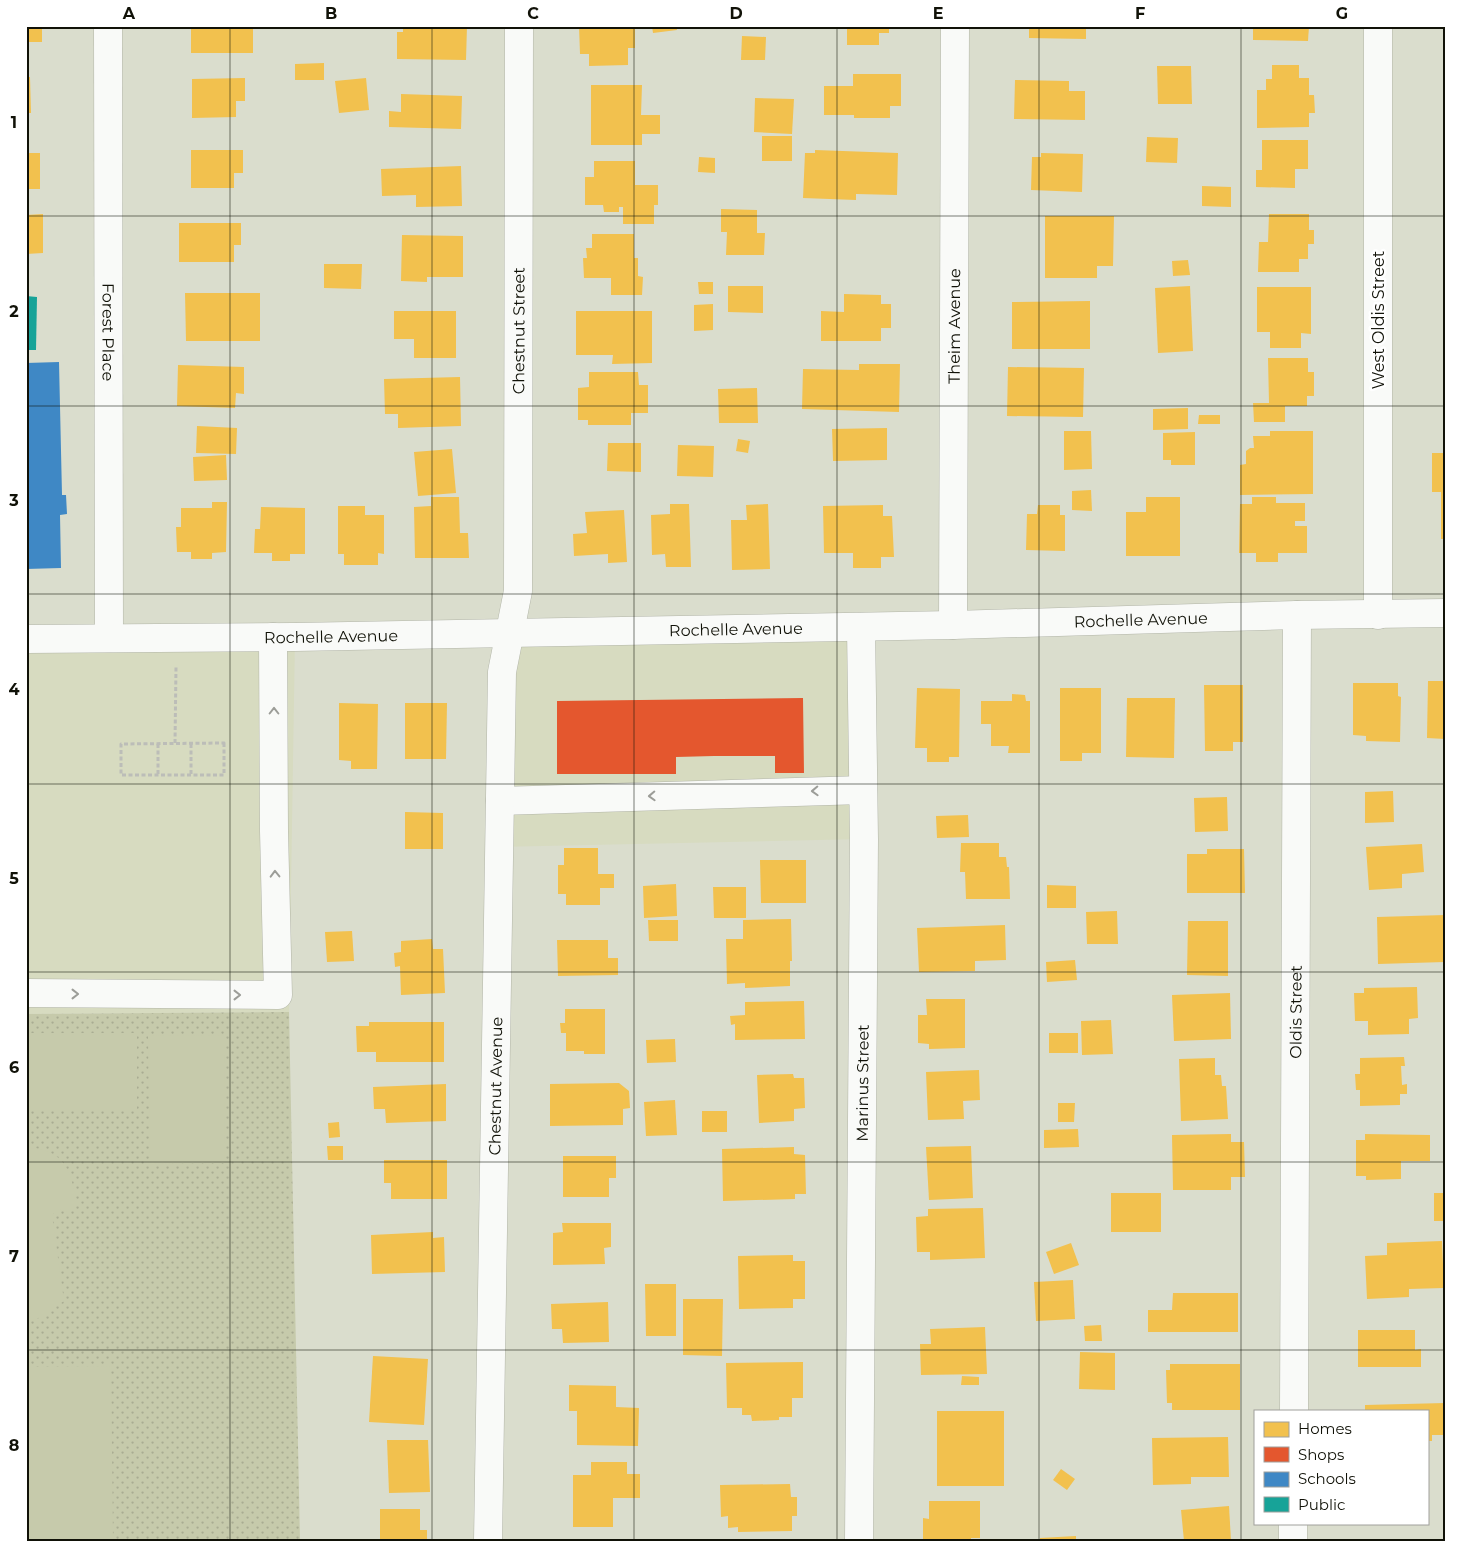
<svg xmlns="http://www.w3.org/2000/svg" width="1471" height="1567" font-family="Montserrat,sans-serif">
	<defs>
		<pattern id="park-dots" width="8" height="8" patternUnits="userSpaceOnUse" patternTransform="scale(1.25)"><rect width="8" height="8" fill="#c6caab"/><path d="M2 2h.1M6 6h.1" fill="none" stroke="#a9ac92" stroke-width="1.8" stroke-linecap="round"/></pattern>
	</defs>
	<rect width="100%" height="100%" fill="#daddcd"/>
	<g fill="#d7dbc0">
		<path d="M861 627 864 839 500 847 509 633Z"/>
		<path d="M295 637 289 1012 26 1014V639Z"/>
	</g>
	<path fill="url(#park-dots)" d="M289 1012 300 1541H26V1014Z"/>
	<g fill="#c6caab">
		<rect x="26" y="1033" width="111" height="76"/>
		<path d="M224 1035 225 1163 150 1164 148 1036Z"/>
		<path d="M35 1148C68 1154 70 1174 77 1201L67 1212 58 1209 52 1215 64 1301 37 1319 26 1322V1150Z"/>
		<path d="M111 1366 113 1541H26V1367Z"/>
	</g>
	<g fill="#f2c14e">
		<rect x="26" y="26" width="16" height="16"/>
		<rect x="191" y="26" width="62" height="27"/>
		<path d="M403 26H467L466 60 397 59V32H403Z"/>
		<path d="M579 26H635V48H628V65L589 66V54H580Z"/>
		<path d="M652 26H676L677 30 653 33Z"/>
		<path d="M847 26H889V33H879V45H847Z"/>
		<path d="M1029 26H1086V39L1029 38Z"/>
		<path d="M1253 26H1309L1308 41 1253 40Z"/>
		<path d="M742 36 766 37 765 60H741Z"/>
		<path d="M324 63V80H295V64Z"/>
		<path d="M1272 65H1299V78H1309V95H1314L1315 113H1309V127L1257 128V90H1266V79H1272Z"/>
		<path d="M1157 66H1191L1192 104H1158Z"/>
		<path d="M853 74H901V106H890V118H854V115H824V86H853Z"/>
		<path d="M26 77H30L31 113H26Z"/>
		<path d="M245 78V101H236V117L192 118V79Z"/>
		<path d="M366 78 369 110 339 113 335 81Z"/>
		<path d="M1015 80 1069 81V91H1085V120L1014 119Z"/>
		<path d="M591 85H642L641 115H660V134H642V145H591Z"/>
		<path d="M401 94 462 96 461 129 389 127V111L401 112Z"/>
		<path d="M755 98 794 99 792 134 754 132Z"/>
		<rect x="762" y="136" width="30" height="25"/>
		<path d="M1147 137 1178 138 1177 163 1146 162Z"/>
		<path d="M1262 140H1308V169H1295V188L1256 187V170H1262Z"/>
		<path d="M191 150H243V173H234V188H191Z"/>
		<path d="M815 150 898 153 897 195 856 194V200L803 198 805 153H815Z"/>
		<rect x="26" y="153" width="14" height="36"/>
		<path d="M1041 153 1083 154 1082 192 1031 190 1032 157H1041Z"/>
		<path d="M699 157 715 158V173L698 172Z"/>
		<path d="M594 161H635V185H658V205H654V224H623V207H619V212H604L603 205H585V177H594Z"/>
		<path d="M461 166 462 206 416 207V195L382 196 381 169Z"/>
		<path d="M1202 186 1231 187V207L1202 206Z"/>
		<path d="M721 209 757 210V233H765L764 255H726L727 232H721Z"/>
		<path d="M43 214V253L26 254V215Z"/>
		<path d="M1269 214H1309V230H1314V244H1308V259H1299V272H1258L1259 242H1268Z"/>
		<path d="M1045 216H1114L1113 266H1097V278H1045Z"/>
		<path d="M179 223H241V245H234V262H179Z"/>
		<path d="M592 234H634V258H638V276L643 277 642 295H611V278H584L583 258H587L586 248H592Z"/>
		<path d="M402 235 463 236V277H427V282L401 281Z"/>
		<path d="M1188 260 1190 275 1173 276 1172 261Z"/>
		<path d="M324 264H362L361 289 324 288Z"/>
		<path d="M698 282H713V294H699Z"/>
		<path d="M728 286H763V313L728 312Z"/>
		<path d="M1190 286 1193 351 1158 353 1155 288Z"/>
		<path d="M1257 287H1311V334L1301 333V348H1270V332H1257Z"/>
		<path d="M185 293H260V341H186Z"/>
		<path d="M844 294 881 295V304H891V328H881V341H821V311L844 312Z"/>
		<path d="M1090 301V349H1012V302Z"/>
		<path d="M713 304V330L694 331V305Z"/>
		<path d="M394 311H456V358H414V339H394Z"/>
		<path d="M576 311H652V363L612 364 613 355H576Z"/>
		<path d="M1268 358H1308V372H1314V396H1307V406H1285V422H1254L1253 403H1269Z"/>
		<path d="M859 364H900L899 412 802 409 803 369 859 370Z"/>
		<path d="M178 365 244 367V394L236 393 235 408 177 406Z"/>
		<path d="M1008 367 1084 368 1083 417 1007 416Z"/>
		<path d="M589 372H638L639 385H648V413H631V425H588V420H578V388L589 387Z"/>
		<path d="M460 377 461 426 398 428V414H385L384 379Z"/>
		<path d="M757 388 758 423H719L718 389Z"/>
		<path d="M1188 408V429L1153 430V409Z"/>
		<path d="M1199 415H1220V424H1198Z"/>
		<path d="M197 426 237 428 236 454 196 453Z"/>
		<path d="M887 428V460L833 461 832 429Z"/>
		<path d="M1064 431H1091L1092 469 1064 470Z"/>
		<path d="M1270 431H1313V494L1240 495V465L1246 464V451L1250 448H1254L1253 436H1270Z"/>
		<path d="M1195 432V465H1171V460H1163V433Z"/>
		<path d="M738 439 750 441 748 453 736 451Z"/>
		<path d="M608 443H641V472L607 471Z"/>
		<path d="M678 445 714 446 713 477 677 476Z"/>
		<path d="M452 449 456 493 418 496 414 452Z"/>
		<path d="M1432 453H1445V539H1441V492H1432Z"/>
		<path d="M226 455 227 480 194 481 193 457Z"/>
		<path d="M1091 490 1092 511 1072 510V491Z"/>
		<path d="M431 497H459L460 533H468L469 558H415L414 507 431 506Z"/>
		<path d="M1146 497H1180V556H1126V512H1146Z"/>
		<path d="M1252 497H1276V503H1305V521H1295V526H1307V553H1278V562H1256V553H1239L1240 504H1252Z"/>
		<path d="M212 502H227L226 552 212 553V559H191V552H177L176 527H181V508H212Z"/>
		<path d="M670 504H689L691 567H666L665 554 652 555 651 515 670 514Z"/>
		<path d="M768 504 770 569 732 570 731 520H747L746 505Z"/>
		<path d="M883 505V516H892L894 557H881V568H853V553H824L823 506Z"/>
		<path d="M1038 505H1060V515H1065V551L1026 550 1027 514H1037Z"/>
		<path d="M338 506H365V515H384V554L378 553V565H344V554H338Z"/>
		<path d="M261 507 305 508V554H290V561H272V553H254L255 529H260Z"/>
		<path d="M624 510 627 562 608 563V554L574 556 573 534 587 533 585 512Z"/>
		<path d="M1428 681H1445V739L1427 738Z"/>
		<path d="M1353 683H1398V696L1401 697 1400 742 1366 741V736L1353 735Z"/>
		<path d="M1204 685H1243V742H1233V751H1205Z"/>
		<path d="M917 688 960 689 959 757H949V762H927V748H915Z"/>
		<path d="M1060 688H1101V753H1082V761H1060Z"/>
		<path d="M1012 694 1025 695 1026 701H1030V753H1008L1009 746H991V724H981V701H1012Z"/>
		<path d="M1127 698H1175L1174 758 1126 757Z"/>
		<path d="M339 703 378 704 377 769H351V761L339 760Z"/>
		<path d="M405 703H447L446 759H405Z"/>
		<path d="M1393 791 1394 822 1365 823V792Z"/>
		<path d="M1227 797 1228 831 1195 832 1194 798Z"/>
		<path d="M405 812 443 813V849H405Z"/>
		<path d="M968 815 969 837 937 838 936 816Z"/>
		<path d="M961 843H999V857H1006L1007 867H1009L1010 899H966L965 872H960Z"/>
		<path d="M1422 844 1424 872 1402 874V888L1369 890 1366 847Z"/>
		<path d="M564 848H598V874H614V888H600V905H566V894H558V865H564Z"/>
		<path d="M1207 849H1244L1245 893H1187V854H1207Z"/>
		<path d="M760 860H806V903H761Z"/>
		<path d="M676 884 677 916 644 918 643 886Z"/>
		<path d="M1047 885 1076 886V908H1047Z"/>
		<path d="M713 887H746V918H714Z"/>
		<path d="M1117 911 1118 944H1087L1086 912Z"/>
		<path d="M1445 915V962L1378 964 1377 917Z"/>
		<path d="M791 919 792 961H790V986L745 988V983L727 984 726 939H743V920Z"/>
		<path d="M648 920H678V941H649Z"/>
		<path d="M1188 921H1228V976L1187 975Z"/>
		<path d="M1005 925 1006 960 975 961V971L919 972 917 928Z"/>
		<path d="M352 931 354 961 327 962 325 932Z"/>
		<path d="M432 939 433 949H443L445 993 401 995 400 966 395 967 394 953 401 952V941Z"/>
		<path d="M557 940H608V958H618V975L558 976Z"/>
		<path d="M1075 960 1077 980 1047 982 1046 962Z"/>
		<path d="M1417 987 1418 1018 1409 1019V1034L1368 1035V1021H1355L1354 993H1364V988Z"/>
		<path d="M1230 993 1231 1039 1174 1041 1172 995Z"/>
		<path d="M926 999H965V1048L929 1049V1044L918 1043V1015H927Z"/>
		<path d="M804 1001 805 1039 735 1040V1024L731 1025 730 1016 745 1015V1002Z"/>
		<path d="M565 1009H605V1054H584V1051H566V1033H561L560 1023H565Z"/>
		<path d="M1111 1020 1113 1054 1082 1055 1081 1021Z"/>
		<path d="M369 1022H444V1062H376V1052H357L356 1026H369Z"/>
		<rect x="1049" y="1033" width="29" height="20"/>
		<path d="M675 1039 676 1062 647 1063 646 1040Z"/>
		<path d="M1404 1057 1405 1066H1401L1402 1085 1407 1084V1094H1400V1105L1360 1106V1090H1356L1355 1074H1360V1058Z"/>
		<path d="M1215 1058V1075H1221L1222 1086H1226L1228 1119 1181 1121 1179 1059Z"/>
		<path d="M979 1070 980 1100 963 1101 964 1119 928 1120 926 1072Z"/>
		<path d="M793 1074 794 1078H804L805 1108 794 1109V1121L759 1123 757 1075Z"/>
		<path d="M619 1083 629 1091 630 1108 623 1109V1125L550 1126V1084Z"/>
		<path d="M446 1084V1121L386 1123 385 1109H374L373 1087Z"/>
		<path d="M675 1100 677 1135 646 1136 644 1102Z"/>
		<path d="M1058 1103H1075L1074 1122H1058Z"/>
		<rect x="702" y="1111" width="25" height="21"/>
		<path d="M339 1122 340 1137 329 1138 328 1123Z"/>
		<path d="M1078 1129 1079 1147 1044 1148V1130Z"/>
		<path d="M1231 1134V1142H1244L1245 1177H1231V1190H1173L1172 1135Z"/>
		<path d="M1365 1134 1430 1135V1161H1401V1179L1366 1180V1176H1356V1140H1365Z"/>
		<path d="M327 1146H343V1160H328Z"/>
		<path d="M971 1146 973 1198 929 1200 926 1147Z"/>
		<path d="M794 1147V1154L805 1155 806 1194H795V1199L723 1201 722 1149Z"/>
		<path d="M563 1156H616V1178H609V1197H563Z"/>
		<path d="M384 1160H447V1199H391V1183H384Z"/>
		<rect x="1111" y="1193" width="50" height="39"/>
		<rect x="1434" y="1193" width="11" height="28"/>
		<path d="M983 1208 985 1258 930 1260V1252H917L916 1217 928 1216V1209Z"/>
		<path d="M562 1223H611V1247L604 1248 605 1264 553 1265V1233L563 1232Z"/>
		<path d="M433 1232V1238L444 1237 445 1272 372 1274 371 1235Z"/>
		<path d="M1442 1241 1444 1288 1409 1289V1297L1367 1299 1365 1256 1387 1255V1243Z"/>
		<path d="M1071 1243 1079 1265 1054 1274 1046 1252Z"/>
		<path d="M793 1255V1261H805V1299H793V1308L739 1309 738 1256Z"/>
		<path d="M1073 1280 1075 1319 1036 1321 1034 1282Z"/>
		<path d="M645 1284H676V1336H646Z"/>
		<path d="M1173 1293H1238V1332H1148V1310H1172Z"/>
		<path d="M683 1299H723L722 1356 683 1355Z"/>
		<path d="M608 1302 609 1342 563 1343 562 1329H552L551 1304Z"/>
		<path d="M1101 1325 1102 1341H1085L1084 1326Z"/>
		<path d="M985 1327 987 1374 921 1375 920 1344H931L930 1329Z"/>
		<path d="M1358 1330H1415V1350L1421 1349V1367H1358Z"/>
		<path d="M1080 1352 1115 1353V1390L1079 1389Z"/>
		<path d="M373 1356 428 1359 424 1425 369 1422Z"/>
		<path d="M803 1362V1398H792V1417H779V1420L752 1421 751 1415H742V1408H727L726 1363Z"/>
		<path d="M1170 1364H1240V1410H1172V1403H1167L1166 1370H1170Z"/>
		<path d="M962 1376 979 1377V1385H961Z"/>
		<path d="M569 1385 616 1386V1407L639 1408 638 1446 577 1445V1411H569Z"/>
		<path d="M1445 1403V1435H1432V1441H1427V1411H1365V1405Z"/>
		<rect x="937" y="1411" width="67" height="75"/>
		<path d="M1228 1437 1229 1477H1191V1484L1153 1485 1152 1438Z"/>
		<path d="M387 1440H428L430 1492 389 1493Z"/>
		<path d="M591 1462H627V1474H640V1498H613V1527H573V1475H591Z"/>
		<path d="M1061 1469 1075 1479 1067 1490 1053 1480Z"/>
		<path d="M790 1484 791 1497H797V1516H792V1531L738 1532V1527L728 1528V1516L721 1517 720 1485Z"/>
		<path d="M929 1501H980V1538H971V1541H928V1539H923V1518L929 1519Z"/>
		<path d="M1229 1506 1231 1541H1184L1181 1510Z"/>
		<path d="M380 1509H420V1530H427V1541H380Z"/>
		<path d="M1076 1536V1541H1040V1538Z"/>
	</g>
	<path fill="#e4572e" d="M803 698 804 773H775V756H714L676 757V774H557V701Z"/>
	<path fill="#3f88c5" d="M59 362 62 495H66L67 514 60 515 61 568 26 569V363Z"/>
	<path fill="#17a398" d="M26 296 37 297 36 350H26Z"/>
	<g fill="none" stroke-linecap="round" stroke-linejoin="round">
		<defs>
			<g id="minor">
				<path id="s1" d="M108 26 109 638"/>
				<path d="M1378 26V615"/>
				<path id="s2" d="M953 625 955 26"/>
				<path id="s3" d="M26 639 295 637 953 625 1297 615 1445 613"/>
				<path d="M500 801 863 790"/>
				<path d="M26 993 278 995 274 831 273 637"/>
				<path id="s4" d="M1294 1411 1297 615"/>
				<path id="s5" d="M488 1541 502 672 518 591 519 26"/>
				<path id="s6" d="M859 1541 864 839 861 627"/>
				<path d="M1293 1541V1523"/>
			</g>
		</defs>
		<use href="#minor" stroke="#b2b5a8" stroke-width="29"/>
		<g stroke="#bcbdb8" stroke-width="3" stroke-dasharray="4 2.5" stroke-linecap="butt">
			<path d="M175 743 176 667"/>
			<path d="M224 743V775H121V744Z"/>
			<path d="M158 744V775"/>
			<path d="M191 744V775"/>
		</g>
		<use href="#minor" stroke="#f9faf8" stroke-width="28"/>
	</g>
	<defs><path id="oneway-chevron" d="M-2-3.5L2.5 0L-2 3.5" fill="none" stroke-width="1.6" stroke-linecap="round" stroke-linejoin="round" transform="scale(1.25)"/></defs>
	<g stroke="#9c9d98">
		<use href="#oneway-chevron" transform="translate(274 711) rotate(-90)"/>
		<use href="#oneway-chevron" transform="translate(815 791) rotate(178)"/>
		<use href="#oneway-chevron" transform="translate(652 796) rotate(178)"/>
		<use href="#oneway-chevron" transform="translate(275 874) rotate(-91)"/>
		<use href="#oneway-chevron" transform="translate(75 994)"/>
		<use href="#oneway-chevron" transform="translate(237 995)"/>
	</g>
	<path fill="none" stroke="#111208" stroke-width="1" stroke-opacity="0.55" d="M230 26V1541M432 26V1541M634 26V1541M837 26V1541M1039 26V1541M1241 26V1541M26 216H1445M26 406H1445M26 594H1445M26 784H1445M26 972H1445M26 1162H1445M26 1350H1445"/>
	<g text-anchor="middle" stroke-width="5" stroke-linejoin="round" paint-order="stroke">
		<g font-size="16" fill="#111208" stroke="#fff">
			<text transform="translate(1378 320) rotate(-90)" y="6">West Oldis Street</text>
			<text dy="6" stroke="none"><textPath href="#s2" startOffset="299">Theim Avenue</textPath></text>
			<text dy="6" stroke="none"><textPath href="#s5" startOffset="1212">Chestnut Street</textPath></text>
			<text dy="6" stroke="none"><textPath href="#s1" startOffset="306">Forest Place</textPath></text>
			<text dy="6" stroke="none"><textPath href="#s3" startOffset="1115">Rochelle Avenue</textPath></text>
			<text dy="6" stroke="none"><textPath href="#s3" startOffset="710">Rochelle Avenue</textPath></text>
			<text dy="6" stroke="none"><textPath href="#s3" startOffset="305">Rochelle Avenue</textPath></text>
			<text dy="6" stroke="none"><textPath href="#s4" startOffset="399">Oldis Street</textPath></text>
			<text dy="6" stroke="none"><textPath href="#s6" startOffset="458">Marinus Street</textPath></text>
			<text dy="6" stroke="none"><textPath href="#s5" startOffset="455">Chestnut Avenue</textPath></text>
		</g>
	</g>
	<rect width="1471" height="1567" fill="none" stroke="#ffffff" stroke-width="55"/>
	<rect x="1254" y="1410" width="175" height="115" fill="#ffffff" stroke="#a0a09c"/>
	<rect x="1264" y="1422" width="25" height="15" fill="#f2c14e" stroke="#a0a09c"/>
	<text x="1298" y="1434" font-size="15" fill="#111208">Homes</text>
	<rect x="1264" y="1447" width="25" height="15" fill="#e4572e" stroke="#a0a09c"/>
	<text x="1298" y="1460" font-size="15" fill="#111208">Shops</text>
	<rect x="1264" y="1472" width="25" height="15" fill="#3f88c5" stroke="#a0a09c"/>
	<text x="1298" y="1484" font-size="15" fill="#111208">Schools</text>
	<rect x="1264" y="1497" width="25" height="15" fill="#17a398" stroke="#a0a09c"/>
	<text x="1298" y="1510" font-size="15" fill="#111208">Public</text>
	<rect x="28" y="28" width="1416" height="1512" fill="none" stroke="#111208" stroke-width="2"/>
	<g font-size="16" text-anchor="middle" font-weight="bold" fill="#111208">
		<text x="129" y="19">A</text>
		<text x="331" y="19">B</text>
		<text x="533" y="19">C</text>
		<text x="736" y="19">D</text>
		<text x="938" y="19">E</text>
		<text x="1140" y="19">F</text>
		<text x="1342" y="19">G</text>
		<text x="14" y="128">1</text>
		<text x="14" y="317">2</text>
		<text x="14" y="506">3</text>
		<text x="14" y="695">4</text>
		<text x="14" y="884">5</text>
		<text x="14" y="1073">6</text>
		<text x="14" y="1262">7</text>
		<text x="14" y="1451">8</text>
	</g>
</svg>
